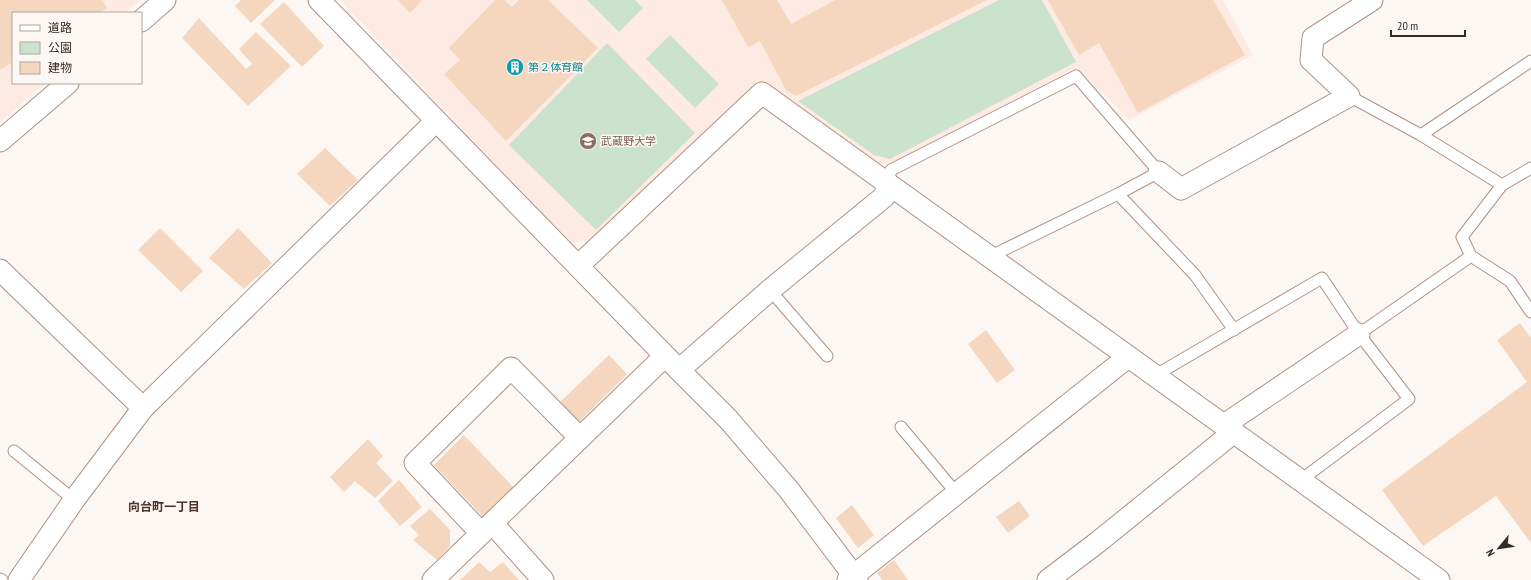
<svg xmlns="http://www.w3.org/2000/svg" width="1531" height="580" font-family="'PT Sans Narrow','Noto Sans JP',sans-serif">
	<rect width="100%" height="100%" fill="#fdf7f4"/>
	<g fill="#fdeae2">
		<path d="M0 0H140L125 13H13V83H45L0 122Z"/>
		<path d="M340 0H1223L1253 55 1129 120 1077 67 888 165 872 162 762 85 597 239 571 243Z"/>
	</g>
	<g fill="#cbe3cc">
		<path d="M587 0H635L643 8 619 32Z"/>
		<path d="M999 0H1042L1076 62 890 159 874 155 798 101Z"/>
		<path d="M670 35 719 84 695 108 646 59Z"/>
		<path d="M607 43 695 133 596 230 509 145Z"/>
	</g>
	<g fill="#f4d7be">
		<path d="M0 0H102L107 8 99 13H13V62L0 70Z"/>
		<path d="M241 0H275L251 23 235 6Z"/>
		<path d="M398 0H422L410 13Z"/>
		<path d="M495 0H504L512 7 519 0H548L598 48 506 141 444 74 460 60 449 48Z"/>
		<path d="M722 0H777L791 24 835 0H987L796 96 786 90 760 41 748 47Z"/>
		<path d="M1048 0H1213L1245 55 1138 113 1099 43 1079 55Z"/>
		<path d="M284 2 324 46 302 67 260 24Z"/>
		<path d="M199 18 246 69 252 64 239 49 256 32 291 66 248 106 182 38Z"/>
		<path d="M325 148 358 180 330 206 297 174Z"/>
		<path d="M160 228 203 271 181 292 138 250Z"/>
		<path d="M238 228 272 263 244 289 209 258Z"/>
		<path d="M1520 323 1531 338V543L1496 496 1423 546 1382 490 1527 382 1497 340Z"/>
		<path d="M986 330 1015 370 997 383 968 344Z"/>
		<path d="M609 355 627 374 575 426 556 406Z"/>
		<path d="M464 435 514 488 484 518 434 465Z"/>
		<path d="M368 439 383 456 376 463 393 481 375 498 355 481 344 492 330 477Z"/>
		<path d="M399 480 422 507 400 526 378 501Z"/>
		<path d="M1019 501 1030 516 1008 533 996 517Z"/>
		<path d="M852 505 874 535 858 548 836 518Z"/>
		<path d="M430 509 450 530V546L437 560 413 540 419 535 410 526Z"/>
		<path d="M894 560 908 580H882L877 573Z"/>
		<path d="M479 562 490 572 503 562 519 580H460Z"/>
	</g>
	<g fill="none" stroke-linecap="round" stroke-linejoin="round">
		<defs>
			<g id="service">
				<path d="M1349 96 1421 135 1502 185"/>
				<path d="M1421 135 1531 61"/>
				<path d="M1531 168 1502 185 1462 237 1471 256 1510 281 1531 312"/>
				<path d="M887 185 891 170 1076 76 1159 172 1118 194 989 257"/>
				<path d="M1118 194 1195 275 1234 330"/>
				<path d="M770 290 827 356"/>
				<path d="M1359 334 1471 256"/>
				<path d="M1154 376 1322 278 1359 334 1409 399 1301 480"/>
				<path d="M901 427 957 494"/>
				<path d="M14 451 74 500"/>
				<path d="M0 579 2 580"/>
			</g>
			<g id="minor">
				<path d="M319 0 679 370 728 419 789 490 857 580"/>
				<path d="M141 21 165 0"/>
				<path d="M0 141 68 83"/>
				<path d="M1159 172 1181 189 1349 96 1311 60 1313 38 1372 0"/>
				<path d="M578 266 762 93 1439 580"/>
				<path d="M0 270 143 408"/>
				<path d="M679 370 770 290 885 196 887 185"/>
				<path d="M1224 425 1359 334"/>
				<path d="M493 524 543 580"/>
				<path d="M481 533 415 463 511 368 580 438"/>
				<path d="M19 580 74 500 143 408 436 121"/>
				<path d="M433 580 665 356"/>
				<path d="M848 580 1128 357"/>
				<path d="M1048 580 1098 542 1234 432"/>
			</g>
		</defs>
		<use href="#service" stroke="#af9283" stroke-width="13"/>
		<use href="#minor" stroke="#af9283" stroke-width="23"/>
		<use href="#service" stroke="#fff" stroke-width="11"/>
		<use href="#minor" stroke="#fff" stroke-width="21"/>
	</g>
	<defs>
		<symbol id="building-disc" viewBox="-11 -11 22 22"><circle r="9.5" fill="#0f9aa8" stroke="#fdf7f4"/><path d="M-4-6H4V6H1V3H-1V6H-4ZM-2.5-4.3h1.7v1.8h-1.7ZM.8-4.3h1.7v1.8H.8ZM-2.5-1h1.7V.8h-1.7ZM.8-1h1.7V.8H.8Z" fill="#fff"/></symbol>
		<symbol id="university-disc" viewBox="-11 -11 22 22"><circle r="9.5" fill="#8d6e63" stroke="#fdf7f4"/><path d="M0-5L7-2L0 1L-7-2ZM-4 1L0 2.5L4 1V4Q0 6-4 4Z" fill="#fff"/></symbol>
	</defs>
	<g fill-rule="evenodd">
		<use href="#building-disc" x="505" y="57" width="20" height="20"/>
		<use href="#university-disc" x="578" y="131" width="20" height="20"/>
	</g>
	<g text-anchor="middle" stroke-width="3" stroke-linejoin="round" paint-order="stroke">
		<g font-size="11" fill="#0d838f" stroke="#fdf7f4" text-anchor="start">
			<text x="528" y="71">第２体育館</text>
		</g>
		<g font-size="11" fill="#785e54" stroke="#fdf7f4" text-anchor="start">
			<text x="601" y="145">武蔵野大学</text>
		</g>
		<g font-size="12" font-weight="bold" fill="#4d3428" stroke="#fdf7f4">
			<text x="164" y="511">向台町一丁目</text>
		</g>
	</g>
	<rect x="12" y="12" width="130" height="72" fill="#fdf7f4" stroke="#ada5a0"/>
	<rect x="20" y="25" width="20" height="6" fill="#ffffff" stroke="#ada5a0"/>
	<text x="48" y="32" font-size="12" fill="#352923">道路</text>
	<rect x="20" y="42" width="20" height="12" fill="#cbe3cc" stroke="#ada5a0"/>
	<text x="48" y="52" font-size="12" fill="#352923">公園</text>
	<rect x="20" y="62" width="20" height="12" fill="#f4d7be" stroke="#ada5a0"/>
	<text x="48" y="72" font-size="12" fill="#352923">建物</text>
	<g transform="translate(1499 548) rotate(241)" stroke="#fdf7f4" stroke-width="3" paint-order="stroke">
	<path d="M0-3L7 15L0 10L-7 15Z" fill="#352923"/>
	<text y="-6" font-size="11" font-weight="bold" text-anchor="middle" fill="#352923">N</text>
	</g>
	<path d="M1391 30v6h74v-6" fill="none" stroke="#352923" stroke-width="2"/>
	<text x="1397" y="30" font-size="12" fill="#352923" stroke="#fdf7f4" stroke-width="3" paint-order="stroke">20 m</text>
</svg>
